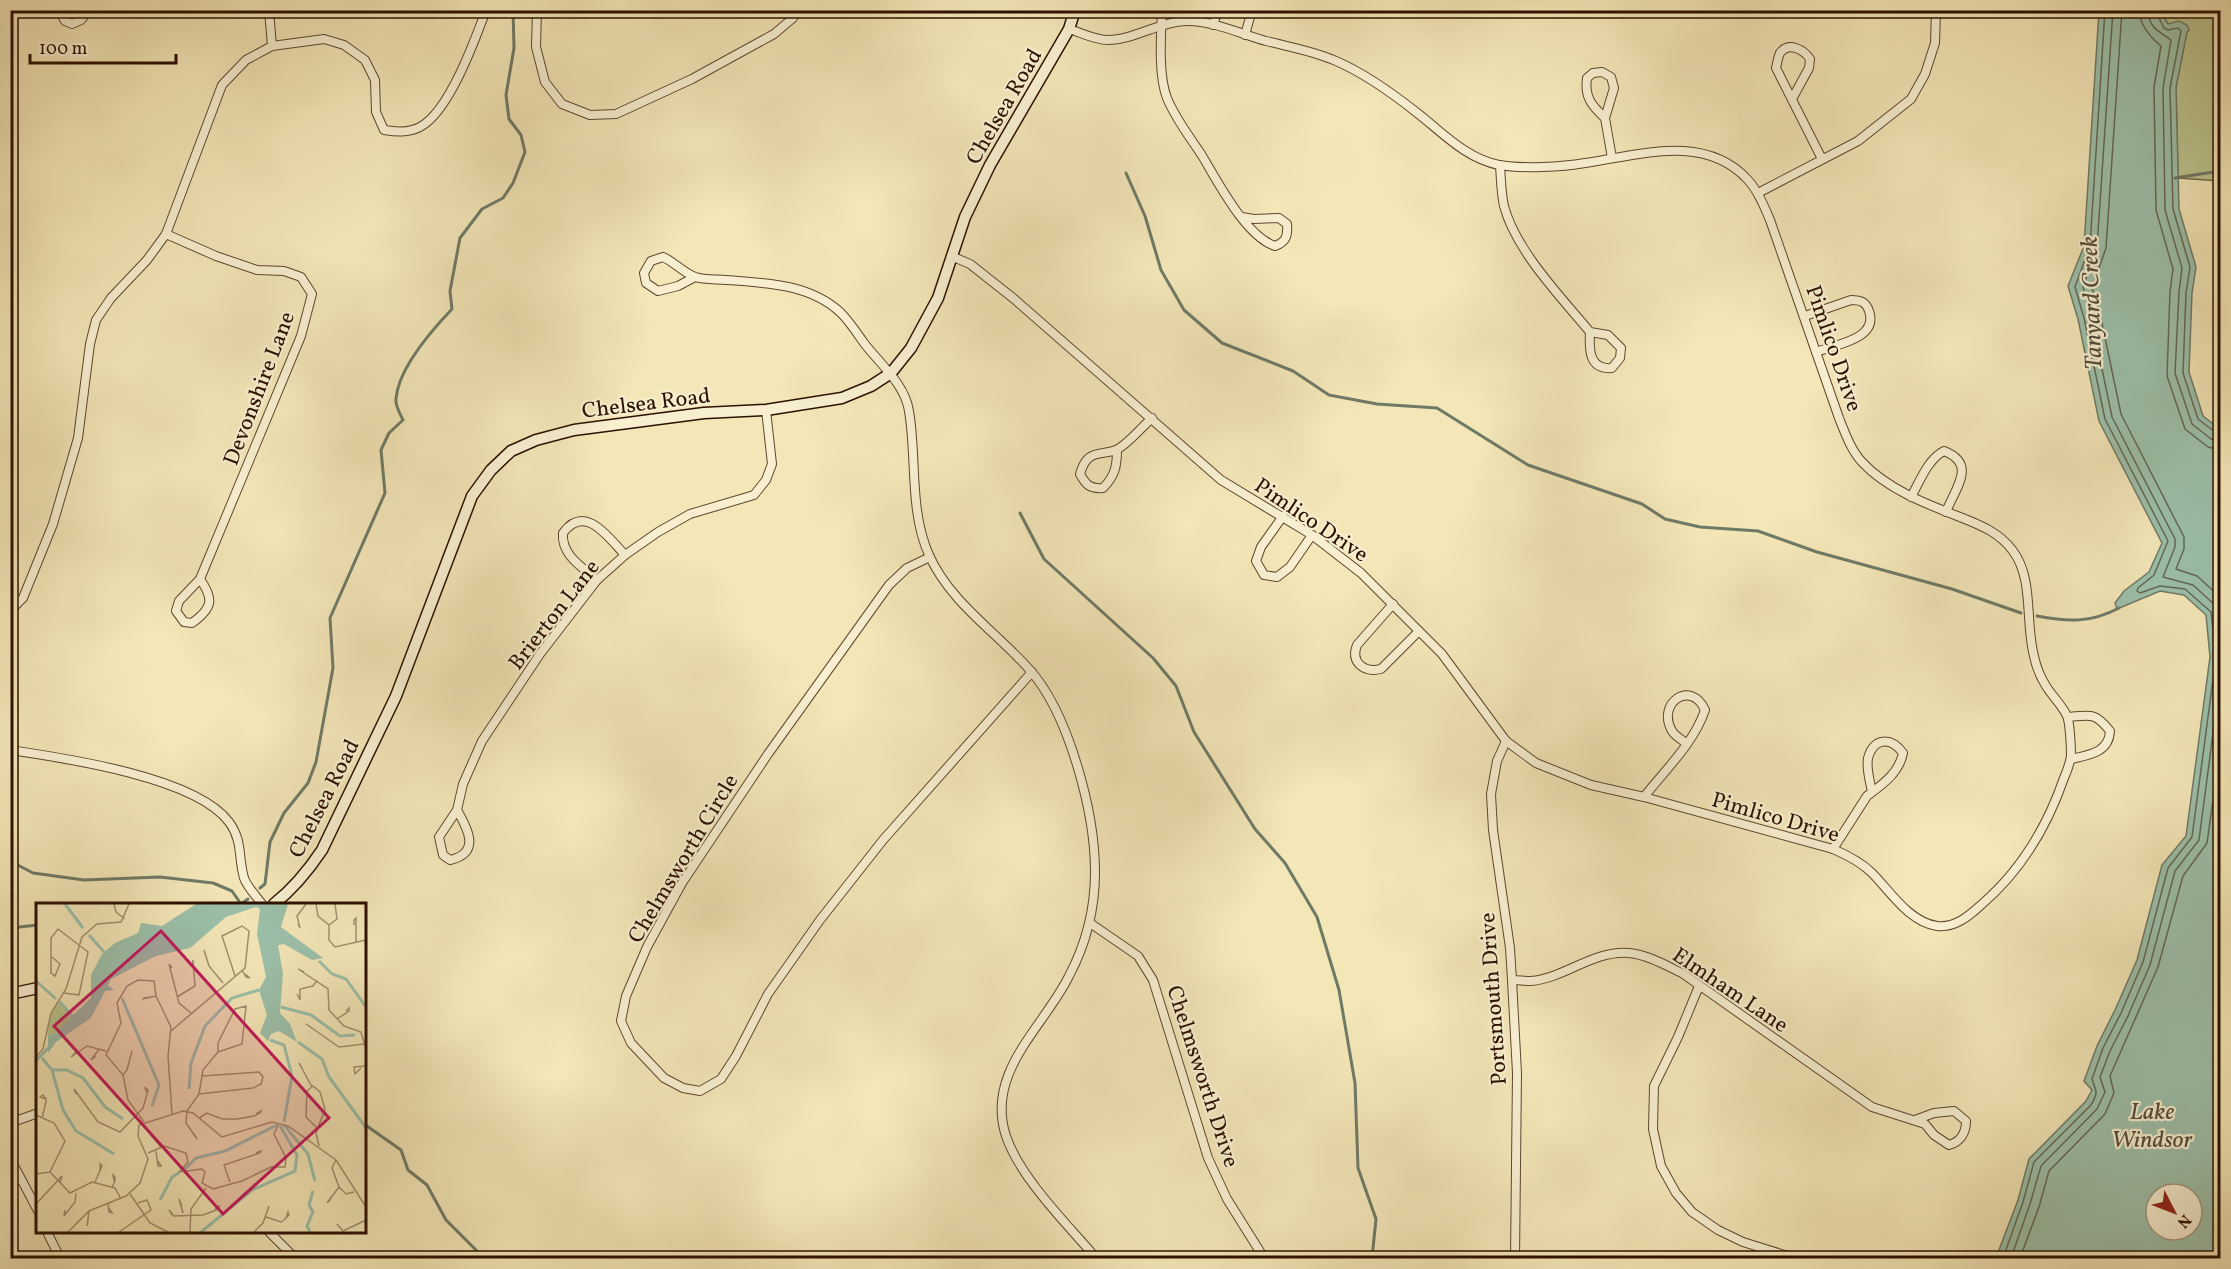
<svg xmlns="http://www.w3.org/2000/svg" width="2231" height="1269" font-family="Vollkorn,serif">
	<rect width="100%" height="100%" fill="#f3e6b7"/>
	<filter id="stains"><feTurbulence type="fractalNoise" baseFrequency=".00333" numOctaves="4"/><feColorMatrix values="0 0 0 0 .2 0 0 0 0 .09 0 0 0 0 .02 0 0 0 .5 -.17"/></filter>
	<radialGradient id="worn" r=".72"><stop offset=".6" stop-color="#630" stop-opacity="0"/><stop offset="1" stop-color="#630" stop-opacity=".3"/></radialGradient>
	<path fill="#bcc48e" stroke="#746a47" stroke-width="1.5" d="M2160 11H2220V181L2178 178 2176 87 2187 31 2168 24Z"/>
	<path fill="#9cc0aa" stroke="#6f7a66" stroke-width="1.5" fill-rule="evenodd" d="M2099 11H2160L2168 24 2179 21 2187 25 2189 30 2187 32 2176 87 2179 209 2196 267 2192 293 2189 372 2203 416 2220 429V1258H1996L2018 1200 2029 1159 2086 1101 2092 1090 2084 1081 2097 1046 2115 1010 2137 960 2162 865 2186 836 2210 657 2206 615 2184 595 2160 591 2117 609 2115 603 2124 591 2149 572 2162 543 2099 421 2078 319 2068 286 2084 246ZM2156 1194H2192V1230H2156Z"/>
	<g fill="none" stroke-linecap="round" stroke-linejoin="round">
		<g stroke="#646855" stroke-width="1.5">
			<path d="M2113 10 2097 247 2083 287 2091 316 2112 417 2175 539V547L2163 577 2193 585 2217 607 2220 624"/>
			<path d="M2122 10 2106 248 2092 288 2100 314 2121 414 2184 537V549L2176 569 2197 576 2220 597"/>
			<path d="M2139 10C2140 26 2150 37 2161 46L2154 87 2156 210 2173 269 2170 292 2167 376 2185 429 2208 447 2220 450"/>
			<path d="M2148 10C2149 30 2160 31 2171 40L2163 88 2165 210 2182 268 2179 292 2175 373 2192 424 2211 439 2220 441"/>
			<path d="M2155 10 2164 28 2168 30 2178 28 2181 31 2170 88 2173 209 2190 267 2186 293 2183 373 2198 419 2215 432 2220 433"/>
			<path d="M2003 1258 2023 1202 2034 1162 2091 1105C2099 1091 2096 1092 2092 1079L2103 1048 2121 1013 2143 962 2168 868 2192 837 2216 657 2211 612 2185 589 2160 586 2140 593 2137 591 2138 588 2154 575 2168 541 2105 419 2084 318 2075 287 2090 246 2105 10"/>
			<path d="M2011 1258 2030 1204 2041 1166 2097 1109 2105 1092 2100 1077 2110 1051 2128 1016 2150 965 2175 871 2199 840 2220 680"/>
			<path d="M2020 1258 2039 1207 2049 1171 2105 1114 2114 1093 2110 1076 2158 967 2183 876 2207 843 2220 750"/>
		</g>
		<g stroke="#6f7a66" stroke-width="3">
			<path d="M1126 173 1145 216 1161 270 1184 310 1222 343 1293 371 1329 395 1377 404 1437 408 1528 465 1642 504 1665 519 1700 527 1758 531 1817 552 1952 589 2021 613"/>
			<path d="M2175 178 2220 171"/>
			<path d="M1020 513 1044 559 1153 658 1176 686 1194 732 1255 829 1285 863 1317 917 1339 990 1355 1083 1358 1168 1376 1219 1372 1258"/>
			<path d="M2037 616C2068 622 2091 623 2119 608"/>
			<path d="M10 861 33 873 84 880 160 877 213 883 232 891 241 904"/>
			<path d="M260 888 265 884 270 842 284 813 308 783 316 762 333 668 330 618 385 493 381 450 389 433 403 420C400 414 395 405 396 399 398 368 432 330 452 309L450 291 460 238 482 209 503 198 513 183 525 152 521 135 509 119 506 95 514 48 513 10"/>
			<path d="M241 904 248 899"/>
			<path d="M10 928 38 925"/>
			<path d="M364 1124 401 1150 408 1170 427 1185 446 1220 484 1258"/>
		</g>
		<defs>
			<g id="street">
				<path d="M59 10 65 21 72 24 81 20 89 10"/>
				<path d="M269 10 272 46"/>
				<path d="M537 10 536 47 545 82 562 104 590 115 616 114 692 79 774 34 793 18 797 10"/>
				<path d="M1162 10C1161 35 1158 75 1167 98 1175 118 1189 136 1201 154 1217 180 1245 236 1275 246 1286 242 1288 236 1287 224L1279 218 1254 219 1242 217"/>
				<path d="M1213 25 1218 10"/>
				<path d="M1245 35 1252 10"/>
				<path d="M1792 99 1809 68 1810 59C1804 50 1789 41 1780 53 1778 57 1777 64 1776 68L1822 159"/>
				<path d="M1605 118C1592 106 1584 97 1587 78L1593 73 1602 72 1611 77 1614 88 1605 118 1612 158"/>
				<path d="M1500 165C1501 179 1501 193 1504 206 1516 251 1561 297 1590 332 1589 350 1589 370 1612 368L1620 358 1621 348 1608 335 1590 332"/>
				<path d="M1758 193 1858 141 1911 99 1925 74 1935 43 1936 10"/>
				<path d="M166 234 216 256 257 270 284 271 301 277 312 294 301 336 200 579 179 601 176 611 184 622 192 623C213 608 214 599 200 579"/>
				<path d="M951 256 970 264 1013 298 1221 480 1312 535 1361 573 1442 654 1506 741 1536 763 1591 785 1644 797 1833 849C1847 855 1861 862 1872 873 1890 891 1909 922 1937 926 1955 928 1969 916 1981 905 2021 871 2047 827 2064 778 2067 771 2070 763 2071 756 2071 747 2070 723 2067 716 2062 705 2052 696 2046 686 2041 678 2036 666 2034 656 2025 623 2034 579 2013 551 1999 532 1980 525 1960 517 1926 504 1887 489 1862 462 1851 450 1845 433 1839 418L1770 220C1764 206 1758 191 1748 180 1705 133 1639 155 1585 163 1562 167 1523 169 1499 165 1465 158 1442 132 1416 112 1392 93 1364 73 1336 61 1314 51 1290 47 1266 41 1241 34 1214 21 1188 21 1160 21 1134 40 1108 40 1095 40 1082 33 1069 29"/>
				<path d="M695 277 678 286 658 291 646 283 644 273 651 261 663 257C674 262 684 273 695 277 704 280 717 279 727 280 767 283 810 284 841 313 849 321 857 333 864 343 880 364 905 384 909 411 917 458 909 510 929 555 950 602 996 632 1029 669 1069 713 1095 813 1095 872 1095 908 1086 944 1069 976 1044 1027 985 1072 1006 1136 1020 1178 1068 1225 1096 1258"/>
				<path d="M1805 316 1851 300C1861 300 1866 302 1869 311 1879 339 1835 345 1816 352"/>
				<path d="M1117 450C1117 466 1115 476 1103 488 1090 489 1086 485 1080 474 1087 449 1099 456 1116 450 1126 446 1143 426 1152 418"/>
				<path d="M1911 497C1920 481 1928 459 1944 451 1977 464 1956 487 1946 512"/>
				<path d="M1283 516 1261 547 1256 561 1264 575 1277 577 1290 567 1312 535"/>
				<path d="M930 557 907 568 889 585 768 754 682 883 647 947 626 996 621 1021 631 1043 664 1078 683 1088 700 1091 721 1079 736 1056 768 994 820 920 883 840 1032 672"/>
				<path d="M597 580C582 567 561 555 563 533 585 503 608 537 625 555"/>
				<path d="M1393 604 1357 645C1350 663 1365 673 1381 669L1419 631"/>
				<path d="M10 611 23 598 53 524 78 438 90 344 96 320 111 298 147 260 166 234 222 85 246 60 272 46 324 39 344 45 365 60 375 80 376 112 384 130C396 132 408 133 420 127 449 112 475 40 486 10"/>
				<path d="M2068 717C2091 715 2095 712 2110 731 2109 753 2088 755 2071 759"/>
				<path d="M1506 741 1497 761 1491 794 1493 830 1510 948 1512 980 1517 1073 1515 1258"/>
				<path d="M10 750C64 758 196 777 229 822 243 841 238 857 244 878 247 887 257 897 262 904"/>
				<path d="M1644 797C1665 770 1694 743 1705 710 1691 679 1656 703 1672 731 1675 736 1682 740 1686 743"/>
				<path d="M457 810C468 829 481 853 450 860L443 855 439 837 457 810 463 784 482 741 540 654 597 580 625 555 658 532 690 514 754 495 766 480 772 464 766 410"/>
				<path d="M1833 849 1867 796C1883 784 1899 773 1903 753 1891 737 1874 737 1868 758 1866 769 1870 781 1872 792"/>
				<path d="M1090 923 1138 956 1153 980 1208 1158 1227 1199 1264 1258"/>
				<path d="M1512 980C1518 980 1525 981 1531 981 1565 978 1593 950 1629 953 1648 955 1665 965 1682 973L1872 1107 1925 1124 1934 1135 1949 1145C1960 1142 1966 1133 1966 1121L1954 1111 1934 1113 1915 1120"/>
				<path d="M1699 986 1678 1037 1654 1086 1653 1129 1661 1166 1676 1193 1692 1212 1718 1230 1743 1242 1794 1258"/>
				<path d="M10 1123 38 1113"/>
				<path d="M10 1158 38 1211"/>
				<path d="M47 1232 60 1258"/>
				<path d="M269 1232 295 1258"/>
			</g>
			<g id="secondary">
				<path d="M274 904C294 888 308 871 322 850L396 696 472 496 491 470 511 451 536 440 574 430 704 413 766 410 842 398 871 386 891 373 911 348 938 298 965 217 990 165 1069 29 1075 10"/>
				<path d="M10 994 38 988"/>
			</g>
		</defs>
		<use href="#street" stroke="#5e462e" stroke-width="10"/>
		<use href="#secondary" stroke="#2c1000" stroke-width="13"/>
		<use href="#street" stroke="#f7efd0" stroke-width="8"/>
		<use href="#secondary" stroke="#f7efd0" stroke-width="10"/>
	</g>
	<g text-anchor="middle" stroke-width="4.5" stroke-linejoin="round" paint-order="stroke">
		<g font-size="22" fill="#2c1000" stroke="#f7efd0">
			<text transform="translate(1003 106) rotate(-60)" y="8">Chelsea Road</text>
			<text transform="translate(1835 348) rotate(71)" y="8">Pimlico Drive</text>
			<text transform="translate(258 388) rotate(-69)" y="8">Devonshire Lane</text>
			<text transform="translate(646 402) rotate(-7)" y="8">Chelsea Road</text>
			<text transform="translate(1312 519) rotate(34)" y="8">Pimlico Drive</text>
			<text transform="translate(553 614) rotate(-52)" y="8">Brierton Lane</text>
			<text transform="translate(323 798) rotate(-63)" y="8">Chelsea Road</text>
			<text transform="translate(1776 816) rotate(16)" y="8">Pimlico Drive</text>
			<text transform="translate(682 858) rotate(-59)" y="8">Chelmsworth Circle</text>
			<text transform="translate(1731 989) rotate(34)" y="8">Elmham Lane</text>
			<text transform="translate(1492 999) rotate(-94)" y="8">Portsmouth Drive</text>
			<text transform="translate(1204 1076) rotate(72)" y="8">Chelmsworth Drive</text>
		</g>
		<g font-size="24" font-style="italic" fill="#534e3c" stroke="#f7efd0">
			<text transform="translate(2091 303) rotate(-92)" y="8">Tanyard Creek</text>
			<text x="2152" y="1119">Lake<tspan x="2152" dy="28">Windsor</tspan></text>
		</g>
	</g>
	<g transform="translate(36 903)">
		<rect width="330" height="330" fill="#f3e6b7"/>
		<path d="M24 97 37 115 24 125V130L11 132 15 111Z" fill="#bcc48e"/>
		<path d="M160 1H252L245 24 287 55 276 57 248 41 242 42 247 70 244 110 254 121 261 139 243 128 235 131 232 138 224 130 231 112 223 87 230 74 221 31 224 6 220 4 190 14 154 45 120 53 75 76 72 82 78 87 69 88 55 115 20 139 12 150V132L24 130V125L55 95V72L66 51 79 40 102 30 105 20 126 23Z" fill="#9cc0aa"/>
		<path fill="none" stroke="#9cc0aa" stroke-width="3" d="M29 1 47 25M53 32 68 49M283 58 296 71 310 76 330 104M0 78 20 96M86 95 123 182 116 203M24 99 37 114M245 104 275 112 304 133 319 132M234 137 248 142 256 173 248 219M262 139 286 156 293 174 330 225M6 155 16 167 27 207 40 228 78 251M0 158 16 141M16 167H31L47 175 69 204 87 216M153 186 155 160 169 123 196 95 223 87M248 222 272 251 279 278M148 267 160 255 189 248 241 222M124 297 136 274 143 270M165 329 216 287 259 268 261 252 244 223M274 329 271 323 277 309 273 302 277 288"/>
		<path fill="none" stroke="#a3906e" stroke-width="1.5" d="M78 1 80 9 89 16M280 1 282 13 293 22M262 21 264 25 261 13 270 1M293 22V37L299 44 330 37M293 22 301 16 299 1M318 22V17L320 15V39M16 54 24 61 19 73 15 70V35L22 26 52 49 43 92 27 90M170 54 168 47 173 63 187 80M136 65 133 61 143 100 155 110M206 67 210 74 214 75 209 71M268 69 262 66 292 86 293 107 308 123 325 129 330 146M261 91 264 97V86L277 83 281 77M112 94 106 96 120 93M141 94 159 83 157 57 156 64M301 116 313 108V105L310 108M276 125 270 121 303 144 328 141M135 128 209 65 213 28 206 23 186 33 199 73M40 149 35 154 51 143 70 148M60 153 55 157 63 146M0 154 7 146 15 110 30 86 46 34 61 21 85 19 93 1M266 165 263 160 276 184M325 165 319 171 318 164 330 163M87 172 91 167 96 148 95 152M40 191 38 186 62 219 84 229 107 205 111 191 112 187 109 185 111 190M163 191 217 185 225 181 227 174 223 169 166 173M0 212 18 220 29 238 14 269M6 215 10 199V196L7 192 4 194 10 196M163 215 171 210 186 216H201L218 213 224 210 225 208 220 211M108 219 92 197 87 172 70 152 85 120 81 100 91 83 102 77 118 78 120 93 135 124 132 153 136 211M282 226 270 214 271 188 277 183 284 189 289 206 280 230 283 243M158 231 161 236 150 220 151 208 163 191 167 167 182 149 206 141 210 103 199 106 182 140V149M119 235 114 231 125 244M120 248 122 263H125L122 258M112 250 128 243 150 250 152 259 143 269 166 266 169 269 166 280 177 286 206 278 235 264H249L250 255 238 231 243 220M300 257 296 265 303 284 310 291 318 289M0 271 14 269 34 290 56 279 79 285 85 296M59 279 66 263 64 261V267M194 279 188 262 224 250 225 248 220 250M76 285 79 277V274L77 272 78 278M94 291 114 320 132 329M295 296 291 300 303 284M72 300 73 309 76 310 73 305M0 301 26 273 24 280M146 303 143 296 147 310M29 307 28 313 39 299 40 290M136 312 133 307 138 313 167 312 183 306V303L179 306M230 314 245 319 248 317 253 312 252 309 250 315M52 317 51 323 53 308M301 321 307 328 330 317M32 329 53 308 90 293 104 280 112 256 102 233 103 222 147 208 157 210 186 234 236 219 252 223 300 257 330 304M83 329 115 307 111 297 102 300M154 329 155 306 170 285M218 329 227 320 233 303"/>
		<path fill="#c2185b" fill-opacity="0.15" stroke="#c2185b" stroke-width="3" d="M125 28 293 215 187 311 18 123Z"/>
		<rect width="330" height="330" fill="none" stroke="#2c1000" stroke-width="3"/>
	</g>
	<rect width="2231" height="1269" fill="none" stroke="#f3e6b7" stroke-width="36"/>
	<rect x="12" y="12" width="2207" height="1245" fill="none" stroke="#2c1000" stroke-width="3"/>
	<rect x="18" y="18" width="2195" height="1233" fill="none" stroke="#2c1000" stroke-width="1.5"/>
	<g transform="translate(2174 1212) rotate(132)"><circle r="28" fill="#f7efd0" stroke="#a6967d" stroke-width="1.5"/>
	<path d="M0-4.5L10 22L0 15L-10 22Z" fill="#8f2418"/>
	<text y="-9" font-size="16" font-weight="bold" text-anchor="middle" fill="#2c1000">N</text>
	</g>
	<path d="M30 54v9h146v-9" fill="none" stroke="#2c1000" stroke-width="3"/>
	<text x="39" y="54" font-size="18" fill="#2c1000" stroke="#f7efd0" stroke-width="4.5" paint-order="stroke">100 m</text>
	<rect width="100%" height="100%" filter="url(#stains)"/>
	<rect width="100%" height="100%" fill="url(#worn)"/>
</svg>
